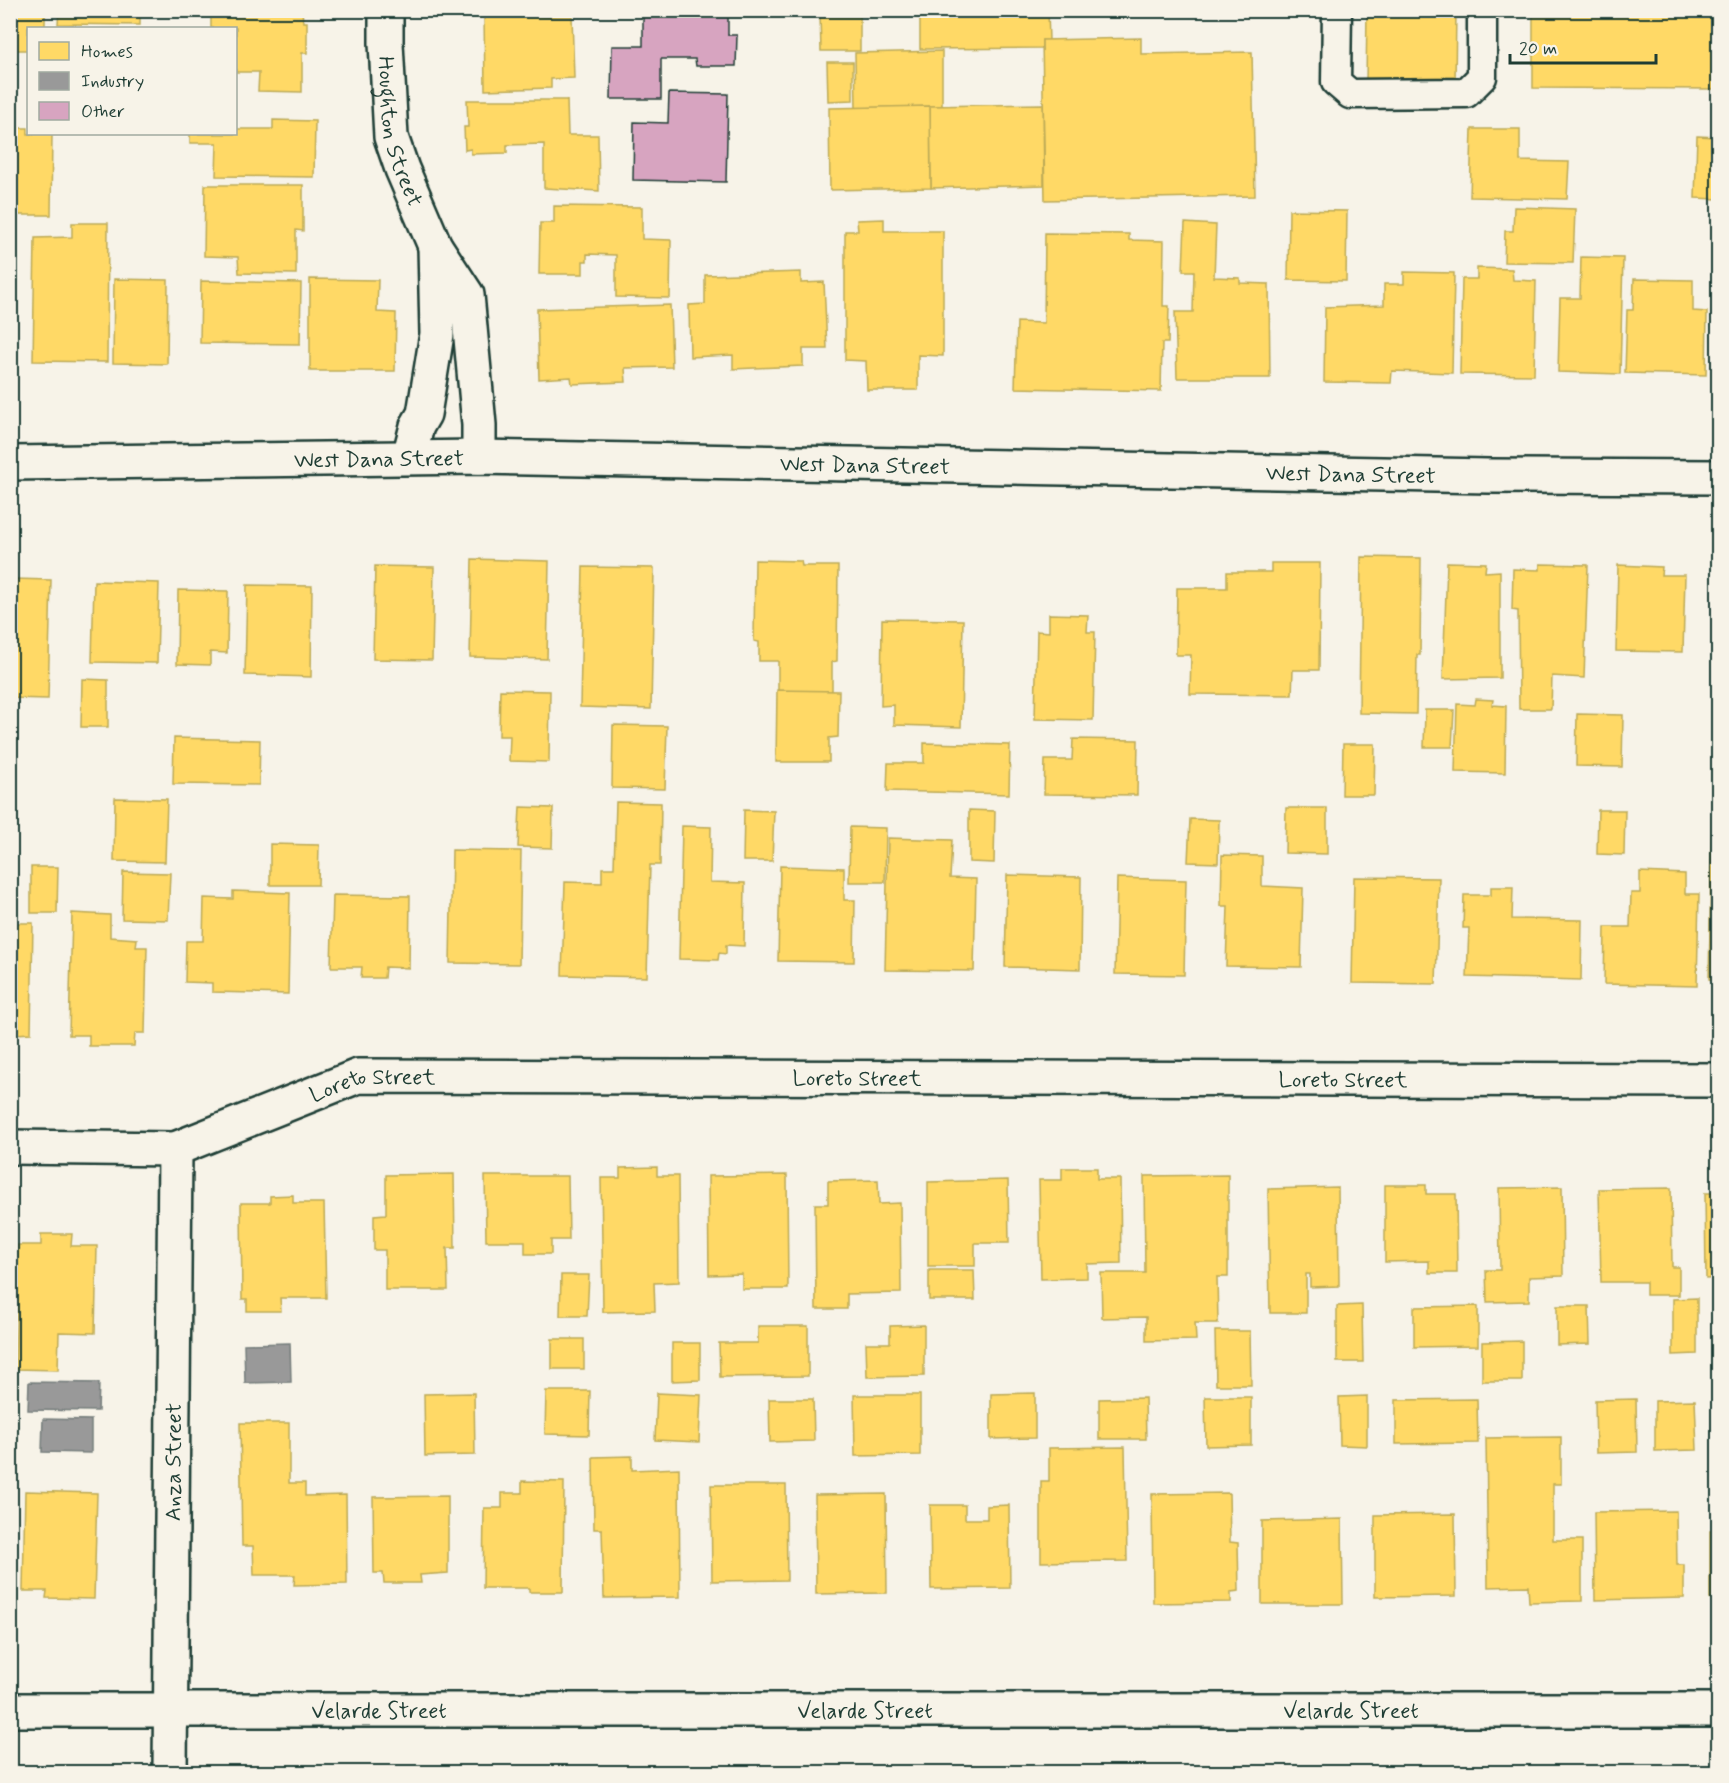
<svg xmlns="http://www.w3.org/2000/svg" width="1729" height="1783" font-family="Mynerve,sans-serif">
	<rect width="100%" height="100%" fill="#f7f3e8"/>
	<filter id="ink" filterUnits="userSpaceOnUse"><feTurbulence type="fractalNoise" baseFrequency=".0167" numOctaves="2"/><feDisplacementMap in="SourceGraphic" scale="12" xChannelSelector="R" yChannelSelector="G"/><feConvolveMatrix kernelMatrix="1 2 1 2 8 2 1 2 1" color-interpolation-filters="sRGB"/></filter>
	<g filter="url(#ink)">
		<g fill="#ffd966" stroke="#bcaa57" stroke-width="1.5">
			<path d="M10 10H45V28H28V50H10Z"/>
			<path d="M59 10H140V25L58 24Z"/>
			<path d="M211 10H302L303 22H307V53H302V92L258 91 259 72H236V28H211Z"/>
			<path d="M505 10H542V16H572L574 78 551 79V88L485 90 484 14 506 13Z"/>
			<path d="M920 10H1048L1049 41 1042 40V48L920 49Z"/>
			<path d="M1367 10H1456L1455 84H1366Z"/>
			<path d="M1533 10H1718V89L1533 88Z"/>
			<path d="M820 14H860V51H821Z"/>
			<path d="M1141 38V54L1252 52 1255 196 1045 200 1042 40Z"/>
			<path d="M942 51V106L856 108 855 53Z"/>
			<path d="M827 62H853V100L828 101Z"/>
			<path d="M467 100H567L568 135H598L599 191 544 188V144L507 145V153L471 154V149L465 150 464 127H468Z"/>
			<path d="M1043 104 1044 185 931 188 930 106Z"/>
			<path d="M930 106 931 188 830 190 829 108Z"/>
			<path d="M273 120 315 121 314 177 216 176 217 143H190V134H236V129H273Z"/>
			<path d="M10 128H28V134H52L51 215H10Z"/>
			<path d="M1472 129H1520V161L1569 162 1567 199 1470 197Z"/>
			<path d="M1697 136 1718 137V199L1695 198Z"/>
			<path d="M205 185H303V231L296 230V274L239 273 238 257 204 256Z"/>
			<path d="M554 206 642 207V239L671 240 670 298 616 297V255L587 254V261H583V274H539L540 223H554Z"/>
			<path d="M1514 207 1575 209 1573 263 1504 262 1505 231H1513Z"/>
			<path d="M1289 210 1347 211 1346 281 1288 280Z"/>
			<path d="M884 219V231H943V356L918 355V390H867L866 361 845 360V231H858L857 220Z"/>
			<path d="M72 223H108L107 362 33 361 35 238 72 237Z"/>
			<path d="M1185 223 1216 225 1214 277 1240 278V283L1269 284 1270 378H1177L1175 312H1193L1194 271H1183Z"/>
			<path d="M1045 233 1129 234V240L1164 241 1163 306H1169L1168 343H1162L1161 391 1015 388 1017 322 1044 323Z"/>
			<path d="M1581 257 1623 258 1620 374 1558 372 1560 298H1580Z"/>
			<path d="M1477 268 1512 269 1513 280 1536 281 1534 375 1460 374 1462 279H1477Z"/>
			<path d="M801 272V283L824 282 827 349H803V366L733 369V355L690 357 689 305 705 304V275Z"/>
			<path d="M1404 272 1454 273 1452 373 1392 371 1391 383 1324 382 1325 307 1384 305V284H1404Z"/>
			<path d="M114 279 168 280 167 364 113 363Z"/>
			<path d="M310 279 378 280 377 312 396 313 395 371H310Z"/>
			<path d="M1634 279 1693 280V311L1707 312 1706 375 1625 373 1627 310H1633Z"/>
			<path d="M201 281 301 283 300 344 200 343Z"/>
			<path d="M670 305 672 367 625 368 626 382 572 384 571 377 539 379 537 309Z"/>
			<path d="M1361 557 1421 558 1420 655H1417L1416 714 1359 713Z"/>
			<path d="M472 559 549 561 547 659 470 657Z"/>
			<path d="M755 560 801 561 802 566H838L837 661 832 662V692L778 691V661H759V642L754 641Z"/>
			<path d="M1447 562 1486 563 1485 572 1500 571V678L1443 679Z"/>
			<path d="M1271 563H1320L1319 670H1293L1292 695 1190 694 1191 655H1176L1177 588H1227V572H1271Z"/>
			<path d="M1540 564 1588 565 1584 678 1552 676 1551 709H1519L1518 611 1512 610 1513 569 1540 570Z"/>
			<path d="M1618 565 1662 567 1661 575H1685L1683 652 1616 651Z"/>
			<path d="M375 566 434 567 432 660 373 659Z"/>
			<path d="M583 567 654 568 651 709 580 707Z"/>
			<path d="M14 579 51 580 48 699 10 698V582H14Z"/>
			<path d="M94 581 159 583 157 663 92 662Z"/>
			<path d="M247 585 312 586 311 677 245 675Z"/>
			<path d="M178 590 228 591 227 653 210 652V665L177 664Z"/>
			<path d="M1049 614 1088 615 1087 632H1095L1093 720 1035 719 1037 631 1049 632Z"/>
			<path d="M882 619 963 620 961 727 894 725V705L881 706Z"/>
			<path d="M82 679 108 680V727H81Z"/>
			<path d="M500 690 550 691 549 762 509 761 510 736H499Z"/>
			<path d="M777 690 839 691 838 737 829 738V762H776Z"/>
			<path d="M1476 699 1493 700 1492 705 1506 706 1505 773 1455 772 1457 704 1475 705Z"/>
			<path d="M1425 710H1454L1452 747H1424Z"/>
			<path d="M1577 714 1623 715 1622 767 1576 766Z"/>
			<path d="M613 725 667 726 665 789 612 788Z"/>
			<path d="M174 738 260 740 259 785 173 784Z"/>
			<path d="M1073 739 1138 740 1137 795 1044 794 1045 760H1072Z"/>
			<path d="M924 743 1010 745 1009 794 887 791 888 763H924Z"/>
			<path d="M1343 744H1375L1374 795H1342Z"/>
			<path d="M115 798 167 799 165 862 114 861Z"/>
			<path d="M616 802 661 803 660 865H650L647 977 562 975 565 882 602 883V868H614Z"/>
			<path d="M520 807 553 808 552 848 518 847Z"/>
			<path d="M1286 808H1327V854L1285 853Z"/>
			<path d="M744 810 774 811 772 861H743Z"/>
			<path d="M969 810 995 811 994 863 969 862Z"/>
			<path d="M1598 810H1625L1624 855 1597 854Z"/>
			<path d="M1712 818H1718V980L1709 979Z"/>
			<path d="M1190 819 1219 820 1218 863 1188 862Z"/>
			<path d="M682 826 711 827 710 882 745 883 744 946 726 945V954L719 953 718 960 679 959Z"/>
			<path d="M850 827 886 828 885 882H849Z"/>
			<path d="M888 838 952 840 950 878 976 879 974 971 885 970Z"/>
			<path d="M270 844 319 845 318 885H270Z"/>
			<path d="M452 850 521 851 519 964 450 963Z"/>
			<path d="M1222 855 1262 856V886L1303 888 1301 967 1226 966 1228 906H1221Z"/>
			<path d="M780 866 844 868V900H855L854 962 778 961Z"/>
			<path d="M31 867H58L57 913H31Z"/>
			<path d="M123 872 170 873 168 920 122 919Z"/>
			<path d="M1640 872 1685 874V894H1699L1697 986 1604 984 1605 927H1630L1631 893H1640Z"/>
			<path d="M1007 875 1081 877 1080 969 1005 967Z"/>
			<path d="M1354 877 1439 878 1436 984 1352 983Z"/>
			<path d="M1117 878 1186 880 1184 975 1115 974Z"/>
			<path d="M1491 887H1513L1512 919 1582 920 1581 980 1467 977 1469 928H1463L1464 895H1491Z"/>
			<path d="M233 891 290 893 288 994 212 992V983L185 982 186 941H203L204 898 233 899Z"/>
			<path d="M333 895 410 896 409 968 385 967 384 978H361L362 967H331Z"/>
			<path d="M72 913 110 915V937L137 939 136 947H147L145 1033H135L134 1046H89V1035H69Z"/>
			<path d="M10 923H33L31 1033 16 1034 15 1055 10 1054Z"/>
			<path d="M657 1167V1176H678L679 1282 654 1283 655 1311 603 1312 601 1178H620V1168Z"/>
			<path d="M1062 1168H1097V1179H1120L1121 1263 1087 1264V1278L1041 1279 1039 1180H1062Z"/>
			<path d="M454 1174 455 1248H447L448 1290H385V1250H374V1215L386 1214V1175Z"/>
			<path d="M787 1175 788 1289H742V1274L709 1275 708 1176Z"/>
			<path d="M1228 1175V1277H1217L1218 1323H1195L1196 1340 1146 1341V1317L1102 1318 1101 1273H1145L1144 1176Z"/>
			<path d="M485 1176H568L569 1240H551V1254H525V1241H486Z"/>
			<path d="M878 1180 879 1204 900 1203 901 1293 847 1294V1309H816L815 1204H828V1181Z"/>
			<path d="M1008 1180 1009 1243H975V1266H928V1182Z"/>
			<path d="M1385 1185H1426V1194H1456L1457 1273H1429V1261L1385 1262Z"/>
			<path d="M1338 1187 1339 1286 1310 1287V1274H1306V1313H1270L1268 1189Z"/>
			<path d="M1562 1187 1563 1276 1529 1277V1301L1487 1302 1486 1270H1500L1499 1188Z"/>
			<path d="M1671 1188 1672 1267H1679V1295H1646V1282H1601L1599 1189Z"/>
			<path d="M1705 1193H1718V1278L1706 1279Z"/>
			<path d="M293 1195V1203H324L326 1298H280L281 1311H247V1299H242L241 1203H270V1196Z"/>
			<path d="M41 1234H72L71 1246H97L95 1333 59 1332 58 1370 15 1369 18 1245H41Z"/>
			<path d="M929 1270H974L975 1300H929Z"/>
			<path d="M561 1275H589L587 1316H560Z"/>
			<path d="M1697 1298V1354L1673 1355V1299Z"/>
			<path d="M1362 1305 1363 1362H1337V1306Z"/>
			<path d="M1478 1306V1346L1414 1347V1307Z"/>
			<path d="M1557 1306H1589L1590 1344 1557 1345Z"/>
			<path d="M924 1325V1376L867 1377 866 1343H890V1326Z"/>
			<path d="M758 1326H808V1376L720 1377 719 1343H758Z"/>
			<path d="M1215 1331H1250L1251 1385H1216Z"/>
			<rect x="552" y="1339" width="32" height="30"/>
			<path d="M1522 1341V1381H1482V1342Z"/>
			<path d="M672 1343H700V1380L672 1381Z"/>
			<path d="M546 1391H590L589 1435 545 1434Z"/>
			<path d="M474 1393 475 1455 425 1456 424 1394Z"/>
			<path d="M657 1393 701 1395 699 1442 655 1440Z"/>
			<path d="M1035 1393V1438L991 1439V1394Z"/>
			<path d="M854 1395H920V1455L855 1456Z"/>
			<path d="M1367 1396V1446L1340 1445 1339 1397Z"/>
			<path d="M1205 1397H1251V1445L1206 1446Z"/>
			<path d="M1145 1398 1146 1439H1099V1399Z"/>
			<path d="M769 1399H813L814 1441 770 1442Z"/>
			<path d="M1477 1399 1478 1443 1396 1444V1400Z"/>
			<path d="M1636 1399 1637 1452 1596 1453 1595 1400Z"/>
			<path d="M1695 1400 1697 1450 1655 1451V1401Z"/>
			<path d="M240 1423H289V1483H305V1496L346 1495 347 1584 294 1585 295 1575H254L253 1546H242Z"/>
			<path d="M1561 1437V1484H1553V1540H1582V1601L1529 1602 1528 1586 1488 1587 1486 1438Z"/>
			<path d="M1125 1447 1127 1561 1041 1562V1481H1049V1448Z"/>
			<path d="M632 1456V1470L679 1468 680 1597 604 1598 602 1529H594L593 1457Z"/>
			<path d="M522 1481 564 1482 563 1592H529V1588H483L484 1508H502V1493H522Z"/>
			<path d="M711 1485H786L787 1580 712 1581Z"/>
			<path d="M25 1491 97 1493 94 1599 46 1598 47 1591H23Z"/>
			<path d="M1229 1493 1230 1542 1238 1543 1239 1591 1231 1592V1602L1153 1603 1152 1494Z"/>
			<path d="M886 1494 887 1593 816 1594 815 1495Z"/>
			<path d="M448 1496V1573L420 1575 421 1583H384L383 1573H374L373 1497Z"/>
			<path d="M930 1505H965V1519H987V1506L1009 1505 1010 1588 931 1589Z"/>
			<path d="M1676 1511 1677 1565H1684V1598L1595 1600 1594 1512Z"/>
			<path d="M1455 1514 1456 1596 1375 1597V1515Z"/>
			<path d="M1342 1519 1343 1604H1262V1521Z"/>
			<rect x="1710" y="1531" width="8" height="67"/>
		</g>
		<g fill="#999" stroke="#747d7b" stroke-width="1.5">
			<path d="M290 1343 291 1382 245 1383 244 1344Z"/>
			<path d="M29 1382 99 1383 98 1411 28 1410Z"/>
			<path d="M43 1419 91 1420V1453L42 1452Z"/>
		</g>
		<g fill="#d7a4c0" stroke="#1f3d34" stroke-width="1.5">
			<path d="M643 13H728V35H737L736 66H696L695 59H661V99H611L612 46H643Z"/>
			<path d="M669 93 728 94 726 182 633 180 634 122 668 123Z"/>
		</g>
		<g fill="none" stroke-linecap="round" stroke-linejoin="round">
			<defs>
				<path id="service" d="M1337 10 1336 82 1350 94 1466 93 1482 77V10"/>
				<g id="minor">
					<path id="s1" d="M386 10V43L391 137 402 169 435 246 467 295 479 425V457"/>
					<path d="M409 457 417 426 424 414 437 334 435 246"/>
					<path id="s2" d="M10 463 479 457 1489 476 1718 477"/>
					<path id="s3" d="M10 1147 175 1149 358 1076 1718 1080"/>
					<path id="s4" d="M10 1710H1718"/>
					<path id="s5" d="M170 1772 175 1149"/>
				</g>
			</defs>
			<use href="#service" stroke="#1f3d34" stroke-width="33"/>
			<use href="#minor" stroke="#1f3d34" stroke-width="38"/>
			<use href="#service" stroke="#f7f3e8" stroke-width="28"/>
			<use href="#minor" stroke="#f7f3e8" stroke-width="33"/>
		</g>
	</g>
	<g text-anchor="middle" stroke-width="6" stroke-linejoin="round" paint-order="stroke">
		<g font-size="22" fill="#1f3d34" stroke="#f7f3e8">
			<text dy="8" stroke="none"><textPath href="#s1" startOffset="123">Houghton Street</textPath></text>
			<text dy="8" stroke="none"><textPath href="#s2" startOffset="369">West Dana Street</textPath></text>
			<text dy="8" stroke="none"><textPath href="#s2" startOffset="855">West Dana Street</textPath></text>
			<text dy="8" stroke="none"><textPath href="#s2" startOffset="1341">West Dana Street</textPath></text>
			<text dy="8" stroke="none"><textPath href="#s3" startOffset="861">Loreto Street</textPath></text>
			<text dy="8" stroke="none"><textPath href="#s3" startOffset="1347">Loreto Street</textPath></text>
			<text dy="8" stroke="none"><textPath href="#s3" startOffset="375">Loreto Street</textPath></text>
			<text dy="8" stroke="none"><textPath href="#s5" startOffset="310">Anza Street</textPath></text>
			<text dy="8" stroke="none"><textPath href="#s4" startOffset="855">Velarde Street</textPath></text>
			<text dy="8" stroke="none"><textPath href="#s4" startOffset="1341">Velarde Street</textPath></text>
			<text dy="8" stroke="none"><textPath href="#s4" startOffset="369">Velarde Street</textPath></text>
		</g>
	</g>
	<rect width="1729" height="1783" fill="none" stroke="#f7f3e8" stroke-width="36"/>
	<rect x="18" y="18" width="1693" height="1747" fill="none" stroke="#1f3d34" stroke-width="2" filter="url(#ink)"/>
	<rect x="27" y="27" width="210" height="108" fill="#f7f3e8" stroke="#a1aaa0" stroke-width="1.5"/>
	<rect x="39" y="42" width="30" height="18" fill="#ffd966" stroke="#a1aaa0" stroke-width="1.5"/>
	<text x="81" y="57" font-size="18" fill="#1f3d34">Homes</text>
	<rect x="39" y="72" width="30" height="18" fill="#999999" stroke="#a1aaa0" stroke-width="1.5"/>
	<text x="81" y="87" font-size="18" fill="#1f3d34">Industry</text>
	<rect x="39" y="102" width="30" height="18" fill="#d7a4c0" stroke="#a1aaa0" stroke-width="1.5"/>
	<text x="81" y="117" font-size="18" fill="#1f3d34">Other</text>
	<path d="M1510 54v9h146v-9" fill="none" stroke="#1f3d34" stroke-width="3"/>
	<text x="1519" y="54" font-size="18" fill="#1f3d34" stroke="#f7f3e8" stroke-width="4.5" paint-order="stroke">20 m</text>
</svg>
